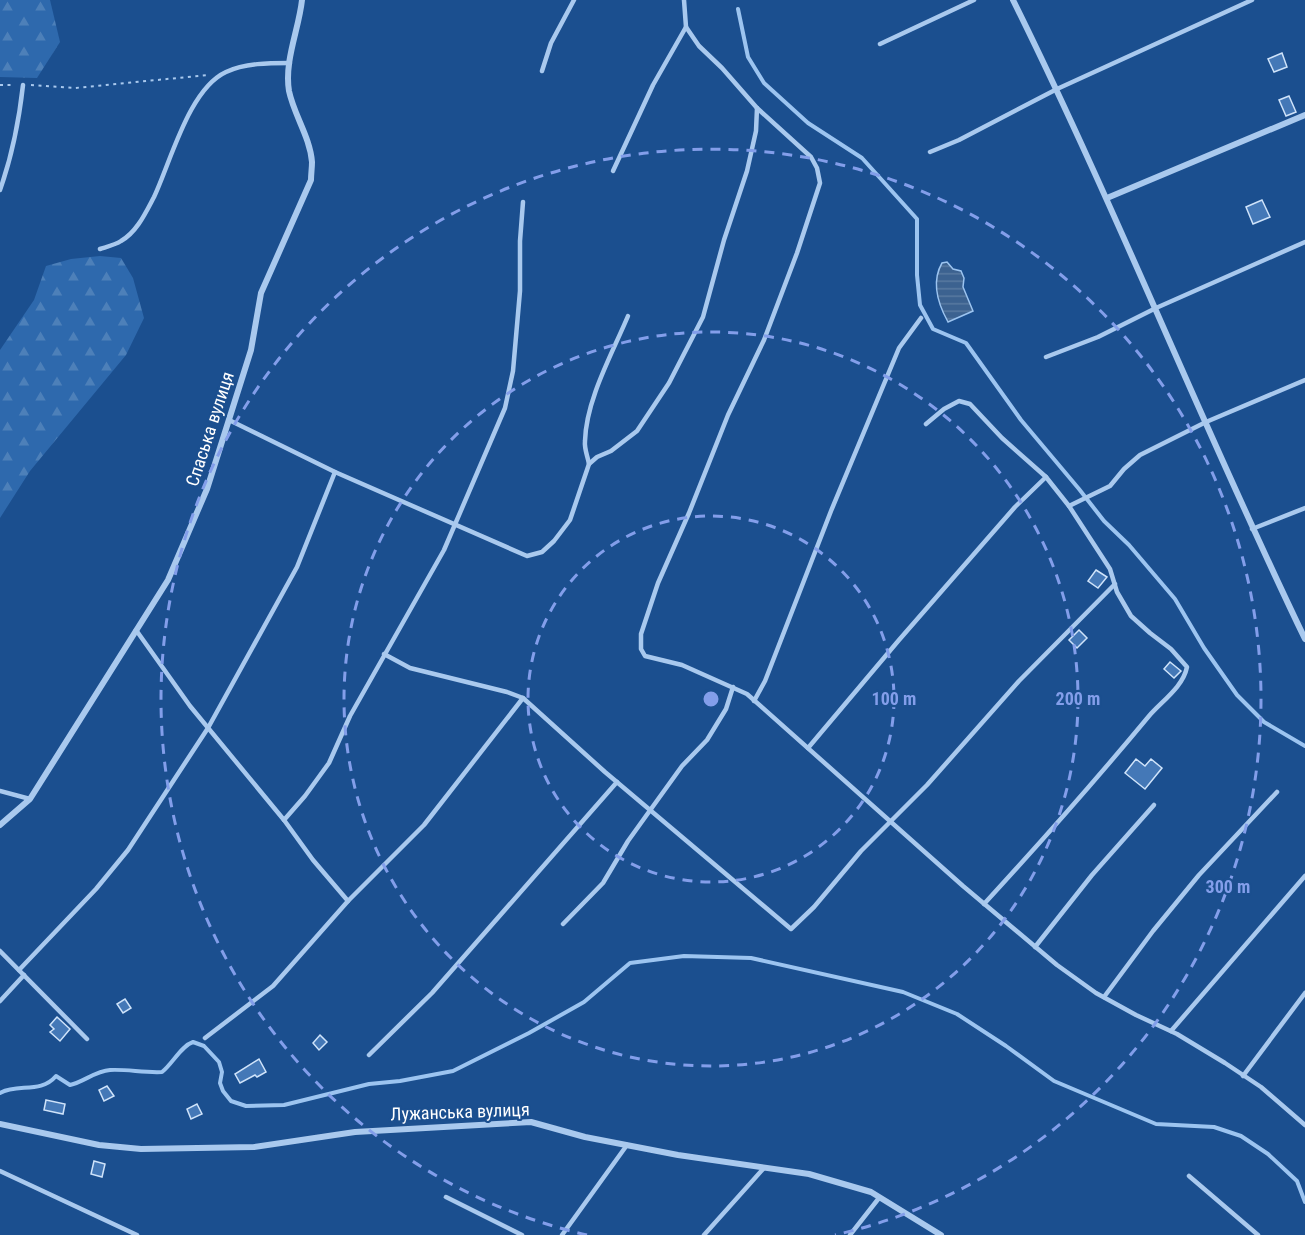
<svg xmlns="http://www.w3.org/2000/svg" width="1305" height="1235" font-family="'Roboto Condensed',sans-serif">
	<defs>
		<pattern id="forest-firs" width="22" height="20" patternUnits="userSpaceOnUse" patternTransform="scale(1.5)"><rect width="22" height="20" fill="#2e69ad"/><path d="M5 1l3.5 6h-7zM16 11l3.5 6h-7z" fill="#4d80b9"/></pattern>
		<pattern id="water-rules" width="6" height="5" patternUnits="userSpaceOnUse" patternTransform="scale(1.5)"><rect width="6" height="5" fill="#3c6290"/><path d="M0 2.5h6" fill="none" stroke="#597aa1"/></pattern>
	</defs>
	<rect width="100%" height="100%" fill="#1b4f8f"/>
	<g fill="url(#forest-firs)">
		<path d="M0 0H50L60 42 37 78 0 77Z"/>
		<path d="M100 256 121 258 133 278 144 318 126 355 30 471 0 518V350L34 300 46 266 71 259Z"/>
	</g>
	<path fill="url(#water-rules)" stroke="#9cc4f0" stroke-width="1.5" d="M947 262 953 269 961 271 964 278 963 287 973 311 948 322C938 304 931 282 942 263Z"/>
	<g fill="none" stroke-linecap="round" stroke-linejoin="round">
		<g stroke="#9cc4f0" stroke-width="4">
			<path d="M738 9 748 57 764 83 808 123 862 158 917 219V275L920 305 933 329 966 343 1021 420 1079 489 1104 521 1129 545 1175 599 1204 648 1237 695 1264 722 1305 746"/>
			<path d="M0 1093C17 1083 41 1094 56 1076L70 1085C84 1082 95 1071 110 1070 127 1069 144 1073 162 1072 173 1063 181 1046 193 1042L204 1046 219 1062 222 1072 220 1083 223 1091 231 1101 246 1106 284 1105 369 1084 400 1081 453 1071 529 1033 584 1002 630 963 684 956 751 958 903 992 957 1014 1006 1046 1054 1081 1156 1124 1214 1127 1241 1136 1268 1154 1297 1181 1305 1202"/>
		</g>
	</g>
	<g fill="#4478b7" stroke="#cfe3fa" stroke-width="1.5">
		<path d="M1282 53 1287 67 1274 72 1268 59Z"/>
		<path d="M1289 96 1296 112 1286 116 1279 100Z"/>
		<path d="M1262 200 1270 217 1253 224 1246 207Z"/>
		<path d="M1096 570 1107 577 1098 588 1088 581Z"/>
		<path d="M1079 630 1087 638 1077 648 1069 640Z"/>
		<path d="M1170 662 1181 671 1174 678 1164 669Z"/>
		<path d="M1136 759 1145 766 1151 759 1162 768 1145 789 1125 773Z"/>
		<path d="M125 999 131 1008 123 1013 117 1004Z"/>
		<path d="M57 1017 70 1029 60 1041 50 1032 54 1029 50 1025Z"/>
		<path d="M320 1035 327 1042 319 1050 313 1043Z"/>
		<path d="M259 1059 266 1072 257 1077 255 1075 240 1083 235 1074Z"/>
		<path d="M107 1086 114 1096 104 1101 99 1090Z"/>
		<path d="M46 1100 65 1104 63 1114 44 1110Z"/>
		<path d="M197 1104 202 1114 191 1119 187 1109Z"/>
		<path d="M94 1161 105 1164 102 1177 91 1174Z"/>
	</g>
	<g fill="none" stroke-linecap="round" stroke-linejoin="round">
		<g stroke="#a9c9ee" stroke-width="2" stroke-dasharray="3 4.5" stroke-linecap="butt">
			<path d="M0 85H14"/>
			<path d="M31 85 75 88 208 75"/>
		</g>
		<g stroke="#a9c9ee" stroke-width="4.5">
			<path d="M684 0 686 27 699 46 722 68 757 108 811 157 817 168 820 183 797 253 764 340 728 415 689 513 658 583 641 634V649L645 656 682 665 747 694 963 886 1057 965 1096 993 1136 1015 1177 1034 1225 1063 1261 1087 1305 1125"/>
			<path d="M880 44 974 0"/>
			<path d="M542 71 551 43 574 0"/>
			<path d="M930 152 959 140 1057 89 1252 0"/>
			<path d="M613 171 653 85 686 27"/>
			<path d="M0 190C12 156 19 121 23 85"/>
			<path d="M100 249C106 247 115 245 121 241 137 232 146 212 154 197 171 161 189 89 226 72 245 63 269 63 290 63"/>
			<path d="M1046 357 1098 337 1156 308 1305 242"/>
			<path d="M229 420 335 472 527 556 542 552 554 541 570 520 589 464 597 457 611 451 637 431 669 383 703 317 724 240 747 171 756 131 757 108"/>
			<path d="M926 424 944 409 959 401 970 404 1002 438 1046 477 1069 506 1110 569 1117 592 1131 616 1150 633 1171 649 1187 667C1183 687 1162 701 1149 716 1095 781 1041 842 984 904"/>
			<path d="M589 464C588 457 584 449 585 441 586 400 612 354 628 316"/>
			<path d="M1069 506 1110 486 1124 469 1140 455 1206 422 1305 380"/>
			<path d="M1252 529 1305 508"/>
			<path d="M136 630 190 706 284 820 313 860 348 901"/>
			<path d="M384 654 410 668 507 692 523 698 605 772 791 929 814 907 861 851 927 785 1019 681 1115 584"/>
			<path d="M754 701 765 681 831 511 899 348 921 318"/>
			<path d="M808 748 899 640 1015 507 1046 477"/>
			<path d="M0 791 30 799"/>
			<path d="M284 820 305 796 329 763 350 716 444 550 505 408 513 371 520 291V241L523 202"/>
			<path d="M563 924 603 883 628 841 651 809 682 766 707 740 726 709 733 687"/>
			<path d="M1035 947 1092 875 1154 805"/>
			<path d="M0 951 87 1039"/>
			<path d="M19 970 96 889 128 850 208 728 297 567 335 472"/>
			<path d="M1104 997 1153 931 1199 875 1277 792"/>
			<path d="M0 1001 24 975"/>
			<path d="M1171 1031 1305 876"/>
			<path d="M205 1038 273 986 348 901 424 825 523 698"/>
			<path d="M369 1055 432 993 617 782"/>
			<path d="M1243 1076 1305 993"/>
			<path d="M0 1171 137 1235"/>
			<path d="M1189 1176 1258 1235"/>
			<path d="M446 1197 522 1235"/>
			<path d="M562 1235 627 1145"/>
			<path d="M704 1235 764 1168"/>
			<path d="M850 1235 879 1198"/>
		</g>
		<g stroke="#a9c9ee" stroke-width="6">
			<path d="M1013 0C1117 210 1203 428 1305 639"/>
			<path d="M1107 198 1305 115"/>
			<path d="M0 825 30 799 168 580 207 489 251 350 261 293 311 180C311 174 312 168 312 162 310 137 294 115 289 91 284 61 299 29 302 0"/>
			<path d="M0 1124 99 1145 141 1149 254 1147 355 1132 531 1122 585 1137 678 1155 809 1174 871 1192 941 1235"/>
		</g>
	</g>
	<g fill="none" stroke="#839eea" stroke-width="3" stroke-dasharray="10 8">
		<circle cx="711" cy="699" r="183"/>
		<circle cx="711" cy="699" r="367"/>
		<path d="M587 1235A550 550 0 1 1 835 1235"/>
	</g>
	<g text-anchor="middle" stroke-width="4.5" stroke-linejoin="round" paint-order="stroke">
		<g font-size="18" fill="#fff" stroke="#1b4f8f">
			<text transform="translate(210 429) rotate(-72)" y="6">Спаська вулиця</text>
			<text transform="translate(460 1112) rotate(-2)" y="6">Лужанська вулиця</text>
		</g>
	</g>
	<circle cx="711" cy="699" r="9" fill="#839eea" stroke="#1b4f8f" stroke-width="3"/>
	<g font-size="18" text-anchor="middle" font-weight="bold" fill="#839eea" stroke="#1b4f8f" stroke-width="4.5" stroke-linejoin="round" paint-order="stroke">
		<text x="894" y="705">100 m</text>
		<text x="1078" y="705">200 m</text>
		<text x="1228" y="893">300 m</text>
	</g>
</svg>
